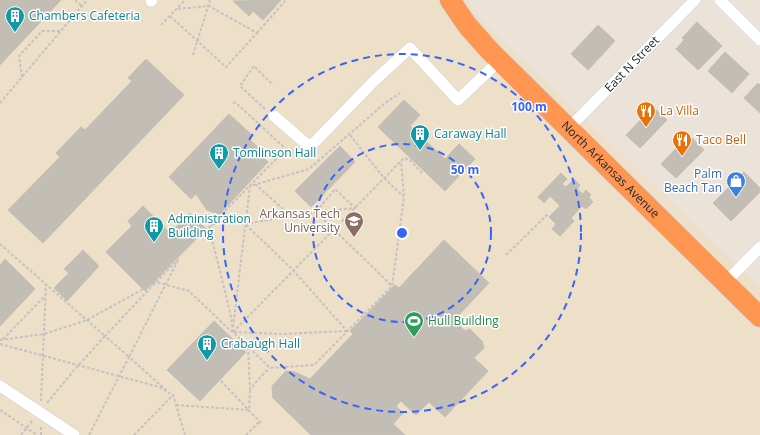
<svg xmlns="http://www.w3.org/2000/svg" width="760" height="435" font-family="'Open Sans',sans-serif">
	<rect width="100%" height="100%" fill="#ebe2d9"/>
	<path fill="#eddfc8" d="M0 0H469L473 12 760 287V435H0Z"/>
	<g fill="#c2bdb5" stroke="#c6beb3">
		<path d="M0 0H61L0 65Z"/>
		<path d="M281 0 263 20 253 11 249 16 233 1Z"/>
		<path d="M697 22 722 46 698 70 676 49 684 40 682 38Z"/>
		<path d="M598 25 615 41 588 70 571 54Z"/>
		<path d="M725 52 749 74 732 93 708 71Z"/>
		<path d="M146 59 184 95 43 243 8 210 60 157 56 153 81 127 85 130 132 81 128 78Z"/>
		<path d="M758 83 760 85V113L744 98Z"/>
		<path d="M404 100 420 115 410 126 445 159 459 144 475 159 445 191 378 127Z"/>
		<path d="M653 107 667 120 640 148 626 135Z"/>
		<path d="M229 114 253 136 250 140 263 152 260 154 268 162 219 215 207 210 196 194 191 199 169 177Z"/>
		<path d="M689 135 704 150 676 178 661 164Z"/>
		<path d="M340 146 355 162 311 207 295 191Z"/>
		<path d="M744 172 760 188V192L731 221 713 203Z"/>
		<path d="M561 173 567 179 562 184 566 187 574 179 580 185 577 189 583 194 586 190 591 195 589 197 593 202 586 209 582 206 571 218 574 221 560 236 552 229 556 224 549 217 560 206 550 196 544 203 538 197Z"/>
		<path d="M143 206 170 233 190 213 206 229 145 291 106 252 132 226 128 221Z"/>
		<path d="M444 240 489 283 454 320 465 331 470 329 482 341 484 348 474 358 488 371 445 417 429 402 416 415 401 401 396 406 403 413 393 424 405 435H311L273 398 272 386 286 371 295 372 310 379 353 334 350 331 395 285 399 288Z"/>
		<path d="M83 250 99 266 67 301 54 288 69 273 64 269Z"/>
		<path d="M5 259 35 289 0 326V265Z"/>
		<path d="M214 321 246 352 200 401 167 370Z"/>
	</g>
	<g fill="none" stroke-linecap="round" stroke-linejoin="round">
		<defs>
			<g id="street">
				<path d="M720 0 760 40"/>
				<path d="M151 1 152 0"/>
				<path d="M274 116 310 147 374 81 410 48 458 100 500 60"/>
				<path d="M569 128 695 0"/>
				<path d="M725 283 760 247"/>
				<path d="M0 386 74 435"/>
			</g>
			<g id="highway">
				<path id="s1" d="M450 0 467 25 490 51 760 317"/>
			</g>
		</defs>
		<use href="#street" stroke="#cfd3e1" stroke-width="12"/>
		<use href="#highway" stroke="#c3c3c3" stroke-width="21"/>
		<g stroke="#c3c3c3" stroke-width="2" stroke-dasharray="3 2" stroke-linecap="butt">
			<path d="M75 0 82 6"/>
			<path d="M170 16 226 67 257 33 209 6 176 9"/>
			<path d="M161 25 185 0"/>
			<path d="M257 33 286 0"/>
			<path d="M193 55 210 0"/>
			<path d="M22 77 19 56 42 31H61"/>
			<path d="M0 103 87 0"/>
			<path d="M265 109 240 86 254 66 273 85"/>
			<path d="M350 135 384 178 403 196"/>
			<path d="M255 184 291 216"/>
			<path d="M245 224 316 212 355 208 335 189 316 212 392 286"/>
			<path d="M211 225 286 149 236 103 231 102"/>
			<path d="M209 227 231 316 233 332 270 368 314 365 392 286 404 197 401 161"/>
			<path d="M209 227 218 222 228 220 242 221 293 270 347 331"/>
			<path d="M0 244 105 336 75 369 47 403"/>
			<path d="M506 255 548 214"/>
			<path d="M178 260 129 357 105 336 156 282Z"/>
			<path d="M233 327 250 186 309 169 384 104 400 93"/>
			<path d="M233 332 404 158 410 160 423 174"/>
			<path d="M234 332 281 334 347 331"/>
			<path d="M3 339 45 296"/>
			<path d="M0 340 44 334 87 320 156 282 189 291 232 332"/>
			<path d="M0 344 159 387 173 395 185 435"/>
			<path d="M248 347 250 389 269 368"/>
			<path d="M221 381 261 423"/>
			<path d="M41 401 46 284"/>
			<path d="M176 405 249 410 250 389"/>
			<path d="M0 410 37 435"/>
			<path d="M41 427V435"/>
			<path d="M21 435 33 420"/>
			<path d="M89 435 129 357 168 392"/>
			<path d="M134 435 172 396"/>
			<path d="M246 435 260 421"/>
		</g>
		<use href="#street" stroke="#fff" stroke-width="11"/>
		<use href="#highway" stroke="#fe9551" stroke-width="20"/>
	</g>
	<g fill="none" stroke="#3764fa" stroke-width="2" stroke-dasharray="7 5">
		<circle cx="402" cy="233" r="89"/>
		<circle cx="402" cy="233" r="179"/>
	</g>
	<defs>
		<symbol id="building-pin" viewBox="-11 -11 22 30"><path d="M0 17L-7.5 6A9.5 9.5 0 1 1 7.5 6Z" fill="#0f9aa8" stroke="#fff"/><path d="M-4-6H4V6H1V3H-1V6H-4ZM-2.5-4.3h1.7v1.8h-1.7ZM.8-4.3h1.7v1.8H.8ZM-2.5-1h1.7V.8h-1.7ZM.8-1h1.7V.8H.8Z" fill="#fff"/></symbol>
		<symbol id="restaurant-pin" viewBox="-11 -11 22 30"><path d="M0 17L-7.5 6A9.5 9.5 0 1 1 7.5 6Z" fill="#e8710a" stroke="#fff"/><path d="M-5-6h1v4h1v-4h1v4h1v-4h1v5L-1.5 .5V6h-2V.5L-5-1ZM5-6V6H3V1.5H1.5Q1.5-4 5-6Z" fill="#fff"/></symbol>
		<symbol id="shop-pin" viewBox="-11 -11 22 30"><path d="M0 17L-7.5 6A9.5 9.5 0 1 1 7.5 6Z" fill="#3f7fe0" stroke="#fff"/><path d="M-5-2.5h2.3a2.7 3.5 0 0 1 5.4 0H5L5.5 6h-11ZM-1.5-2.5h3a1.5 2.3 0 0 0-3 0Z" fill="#fff"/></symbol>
		<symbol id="university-pin" viewBox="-11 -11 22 30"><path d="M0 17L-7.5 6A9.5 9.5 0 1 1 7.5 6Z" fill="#8d6e63" stroke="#fff"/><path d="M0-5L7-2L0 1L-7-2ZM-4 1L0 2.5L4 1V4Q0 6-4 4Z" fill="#fff"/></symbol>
		<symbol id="stadium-pin" viewBox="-11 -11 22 30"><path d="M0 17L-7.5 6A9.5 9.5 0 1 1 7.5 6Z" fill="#2e9e5b" stroke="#fff"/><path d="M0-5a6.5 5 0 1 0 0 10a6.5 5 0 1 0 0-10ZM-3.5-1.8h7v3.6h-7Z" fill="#fff"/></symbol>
	</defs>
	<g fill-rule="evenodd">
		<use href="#building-pin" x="4" y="5" width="22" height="30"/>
		<use href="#restaurant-pin" x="635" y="100" width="22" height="30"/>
		<use href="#building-pin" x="409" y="123" width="22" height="30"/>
		<use href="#restaurant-pin" x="671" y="129" width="22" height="30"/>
		<use href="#building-pin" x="208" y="142" width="22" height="30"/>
		<use href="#shop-pin" x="725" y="170" width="22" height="30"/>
		<use href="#university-pin" x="343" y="210" width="22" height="30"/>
		<use href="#building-pin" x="143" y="215" width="22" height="30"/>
		<use href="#stadium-pin" x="403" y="310" width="22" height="30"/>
		<use href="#building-pin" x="196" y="333" width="22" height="30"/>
	</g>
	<g text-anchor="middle" stroke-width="3" stroke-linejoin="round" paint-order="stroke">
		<g font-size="12" fill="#0d838f" stroke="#fff" text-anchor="start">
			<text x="29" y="20">Chambers Cafeteria</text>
			<text x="434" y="138">Caraway Hall</text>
			<text x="233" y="157">Tomlinson Hall</text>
			<text x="168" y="223">Administration<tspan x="168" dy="14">Building</tspan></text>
			<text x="221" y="348">Crabaugh Hall</text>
		</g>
		<g font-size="12" fill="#282828" stroke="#fff">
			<text transform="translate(632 64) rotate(-46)" y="4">East N Street</text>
			<text dy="4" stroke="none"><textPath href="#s1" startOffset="234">North Arkansas Avenue</textPath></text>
		</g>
		<g font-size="12" fill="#c56008" stroke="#fff" text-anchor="start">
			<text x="660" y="115">La Villa</text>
			<text x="696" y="144">Taco Bell</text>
		</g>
		<g font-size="12" fill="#366cbe" stroke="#fff" text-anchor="end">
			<text x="722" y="178">Palm<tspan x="722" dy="14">Beach Tan</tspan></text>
		</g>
		<g font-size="12" fill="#785e54" stroke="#fff" text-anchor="end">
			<text x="340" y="218">Arkansas Tech<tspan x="340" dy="14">University</tspan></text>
		</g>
		<g font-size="12" fill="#27864d" stroke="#fff" text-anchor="start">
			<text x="428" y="325">Hull Building</text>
		</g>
	</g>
	<circle cx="402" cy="233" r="6" fill="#3764fa" stroke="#fff" stroke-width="2"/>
	<g font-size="12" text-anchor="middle" font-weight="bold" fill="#3764fa" stroke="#fff" stroke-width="3" stroke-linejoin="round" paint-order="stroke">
		<text x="529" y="111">100 m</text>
		<text x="465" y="174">50 m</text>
	</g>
</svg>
